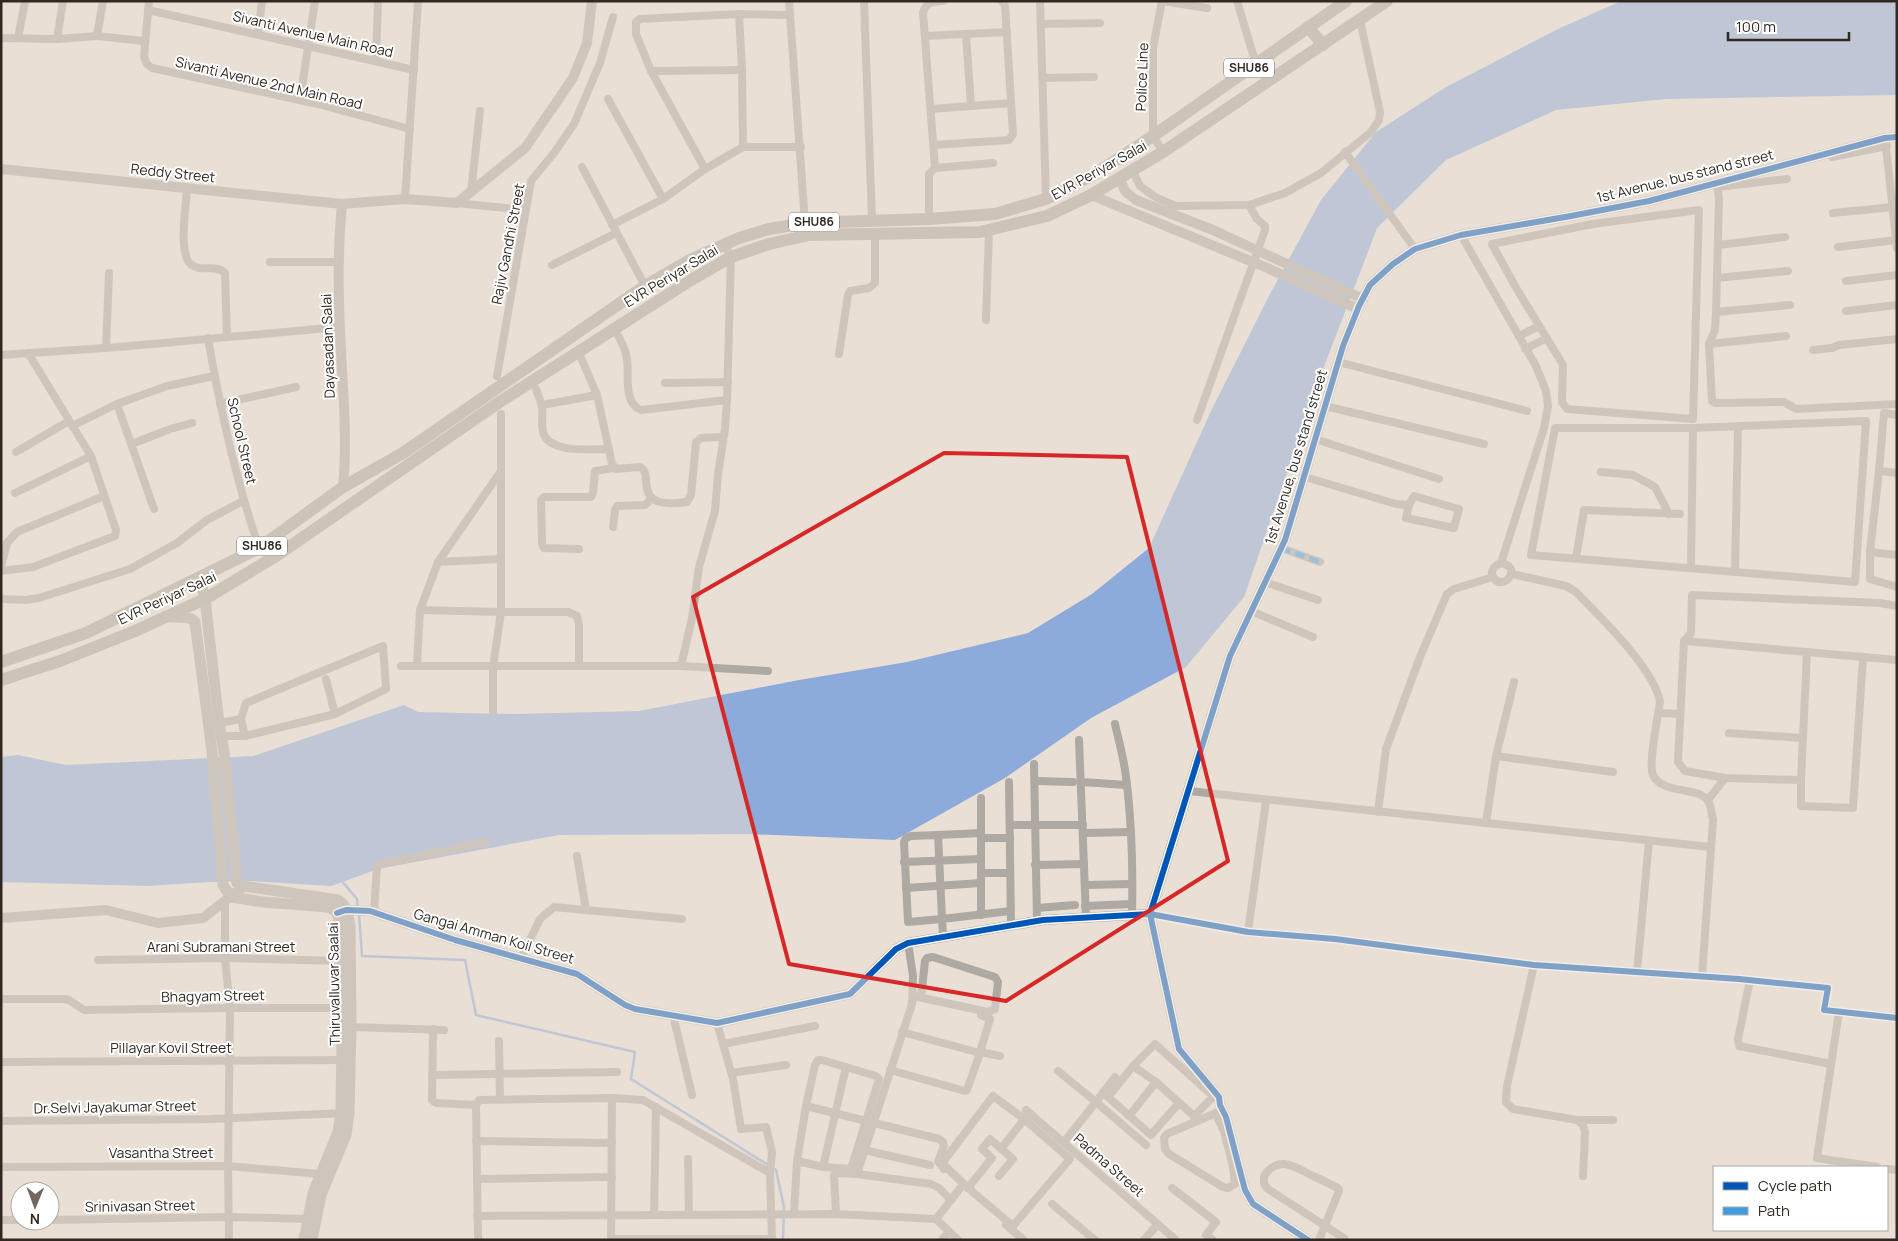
<svg xmlns="http://www.w3.org/2000/svg" width="1898" height="1241" font-family="Manrope,sans-serif">
	<rect width="100%" height="100%" fill="#eadfd4"/>
	<path fill="#8caada" d="M1621 1H1897V95L1666 99 1556 110 1446 160 1377 228 1322 372 1244 597 1186 667 1091 718 1005 778 895 840 747 834 559 835 378 869 331 886 251 881 210 882 147 886 1 882V757L18 755 66 765 253 756 404 705 418 712 516 714 639 711 799 680 907 662 1028 633 1092 594 1149 548 1211 411 1270 294 1321 200 1376 132 1446 87 1558 29Z"/>
	<g fill="none" stroke-linecap="round" stroke-linejoin="round">
		<g stroke="#8caada" stroke-width="2.5">
			<path d="M341 880 357 899 358 909"/>
			<path d="M359 914 362 956 465 960 476 1015 635 1052 631 1079 776 1170 784 1207 783 1240"/>
		</g>
		<g stroke="#aea9a2" stroke-width="8">
			<path d="M149 1 144 57 147 64 152 68 318 104 410 129"/>
			<path d="M789 1 805 223"/>
			<path d="M864 1 872 220"/>
			<path d="M1040 1 1046 199"/>
			<path d="M1162 1 1153 48V136L1163 152"/>
			<path d="M1162 1 1207 8"/>
			<path d="M1237 1 1256 64"/>
			<path d="M148 10 414 70"/>
			<path d="M739 14 742 70 743 147"/>
			<path d="M1041 24 1100 23"/>
			<path d="M966 34 971 106"/>
			<path d="M258 35 262 1"/>
			<path d="M97 36 103 1"/>
			<path d="M925 36 1007 32"/>
			<path d="M1 38 57 39 97 36 144 41"/>
			<path d="M18 38 25 1"/>
			<path d="M57 39 63 1"/>
			<path d="M376 61 378 1"/>
			<path d="M651 71 742 70"/>
			<path d="M1043 78 1094 77"/>
			<path d="M608 99 663 199"/>
			<path d="M300 100 315 1"/>
			<path d="M931 109 1011 103"/>
			<path d="M1885 138 1897 248"/>
			<path d="M934 145 1009 140 1013 134 1005 6 1002 1"/>
			<path d="M1345 152 1415 249"/>
			<path d="M1832 157 1887 146"/>
			<path d="M582 167 645 286"/>
			<path d="M935 168 923 13C926 2 932 2 943 1"/>
			<path d="M705 169 651 71 636 34V22L640 19 739 14 789 15"/>
			<path d="M1132 170 1140 186 1157 198 1176 206 1249 205 1285 193 1321 173 1371 132 1379 120 1380 112 1360 20"/>
			<path d="M1717 182 1719 199 1716 312 1715 330 1709 344 1712 401 1715 403 1784 402 1796 409 1897 404"/>
			<path d="M1718 187 1787 179"/>
			<path d="M187 188C186 208 180 240 187 259 189 264 194 267 199 268 207 269 219 266 225 273L227 337"/>
			<path d="M471 192 480 111"/>
			<path d="M405 199 418 1"/>
			<path d="M457 203 525 210"/>
			<path d="M1699 210 1693 419 1567 409 1562 402 1563 365 1515 286 1492 244 1593 224Z"/>
			<path d="M1833 213 1893 207"/>
			<path d="M929 219V174L935 168 993 163"/>
			<path d="M612 225 663 199 705 169 743 147H801"/>
			<path d="M1461 235 1536 366 1546 391 1548 406 1544 428 1501 563C1494 566 1489 571 1494 578 1503 592 1524 567 1501 563"/>
			<path d="M1718 245 1785 237"/>
			<path d="M1838 247 1896 240"/>
			<path d="M270 262H340"/>
			<path d="M552 265 616 233"/>
			<path d="M1717 278 1788 271"/>
			<path d="M1846 281 1897 275"/>
			<path d="M1846 311 1897 305"/>
			<path d="M1716 312 1790 305"/>
			<path d="M986 320 989 230"/>
			<path d="M614 328C618 336 624 345 626 354 631 371 621 402 641 410L727 400"/>
			<path d="M1519 336 1539 326"/>
			<path d="M208 338C220 409 236 480 259 548"/>
			<path d="M1709 344 1786 336"/>
			<path d="M106 348 109 273"/>
			<path d="M1525 349 1547 338"/>
			<path d="M1813 350 1832 348 1839 345 1897 339"/>
			<path d="M579 353 597 395 612 464 616 469 640 467C656 475 628 510 687 502L691 495 696 442 701 438 723 437"/>
			<path d="M839 354 848 295 850 291 869 288 875 283V234"/>
			<path d="M1 355 119 347 340 327"/>
			<path d="M1338 362 1527 411"/>
			<path d="M497 376 531 181 554 153 574 124 600 63 613 17"/>
			<path d="M665 383 728 382"/>
			<path d="M536 389C538 395 541 401 542 408 543 415 541 424 543 431 547 454 592 449 609 449"/>
			<path d="M117 404 154 509"/>
			<path d="M220 404 296 387"/>
			<path d="M542 405 597 395"/>
			<path d="M1325 406 1484 444"/>
			<path d="M1197 420 1265 230V226L1257 219 1249 205"/>
			<path d="M1866 421 1855 582 1531 555 1555 428H1693Z"/>
			<path d="M72 426 117 404 167 386 214 376"/>
			<path d="M1315 439 1439 479"/>
			<path d="M132 444 170 429 192 423"/>
			<path d="M16 452 69 421"/>
			<path d="M1879 471 1884 413 1897 415"/>
			<path d="M1601 472 1633 475 1655 487 1669 514"/>
			<path d="M1897 473 1879 471 1870 552 1897 555"/>
			<path d="M1305 477 1396 504 1409 505 1414 496 1459 509 1454 528 1406 518 1409 505"/>
			<path d="M15 493 91 456"/>
			<path d="M613 527 615 510 617 506 645 505 651 499"/>
			<path d="M1281 548 1320 562"/>
			<path d="M579 549 544 548 542 544 541 500 544 497H591L593 493 595 471 614 468"/>
			<path d="M1870 552V579L1897 587"/>
			<path d="M1576 558 1584 510 1680 514"/>
			<path d="M438 562 500 559"/>
			<path d="M1 567 7 543 17 532 104 496"/>
			<path d="M1691 567 1693 428"/>
			<path d="M1 571 33 567 115 536 116 530 91 456 28 353"/>
			<path d="M1735 571 1738 427"/>
			<path d="M1512 574 1566 586 1576 592C1600 617 1654 668 1660 702 1658 716 1648 764 1653 775 1662 795 1699 786 1708 801 1711 806 1712 814 1713 820L1702 977"/>
			<path d="M1265 582 1318 600"/>
			<path d="M1 599 25 600 39 598 130 569 177 543 207 520 243 501"/>
			<path d="M1897 606 1880 603 1692 595 1691 633 1684 641 1678 762 1685 771 1725 778 1801 780V806L1853 808 1863 657 1897 660"/>
			<path d="M420 610 501 612H568L577 616 579 624V665"/>
			<path d="M1251 611 1313 637"/>
			<path d="M1684 641 1863 657"/>
			<path d="M401 666H681L768 671"/>
			<path d="M417 666 420 610 438 562 501 471"/>
			<path d="M681 666 692 618 699 567 715 511 718 474 725 429 727 400 731 257 724 244"/>
			<path d="M326 679 335 714"/>
			<path d="M493 712V667L501 612V414"/>
			<path d="M1659 713 1680 714"/>
			<path d="M241 719 245 736"/>
			<path d="M219 723 241 719 246 703 383 646 386 689 335 714 245 736H221"/>
			<path d="M1115 724C1119 742 1124 759 1126 777 1132 823 1133 869 1132 915"/>
			<path d="M1729 733 1803 738"/>
			<path d="M1079 740 1086 918"/>
			<path d="M1496 756 1613 772"/>
			<path d="M1034 764 1037 921"/>
			<path d="M1801 780 1807 652"/>
			<path d="M1035 781 1073 782"/>
			<path d="M1009 782 1011 925"/>
			<path d="M1082 782 1127 785"/>
			<path d="M1189 791 1711 847"/>
			<path d="M981 798V915"/>
			<path d="M1708 800 1725 778"/>
			<path d="M1378 812 1386 749 1420 657 1447 594 1454 589 1493 577"/>
			<path d="M1486 823 1496 756 1514 682"/>
			<path d="M1010 825H1083"/>
			<path d="M1083 833 1131 832"/>
			<path d="M938 835 981 833"/>
			<path d="M981 838H1010"/>
			<path d="M577 856 586 910"/>
			<path d="M904 862 980 859"/>
			<path d="M1035 865 1084 864"/>
			<path d="M981 873H1010"/>
			<path d="M1085 885 1132 884"/>
			<path d="M906 888 981 883"/>
			<path d="M225 901V958L230 1008 228 1166 229 1240"/>
			<path d="M1085 906 1132 904"/>
			<path d="M1037 908 1075 905"/>
			<path d="M374 913 377 865 486 842"/>
			<path d="M1150 914 1248 932 1335 939 1534 965 1739 979 1828 988 1824 1010 1897 1018"/>
			<path d="M1248 932 1266 801"/>
			<path d="M943 936 942 919 908 922 904 842 906 838 911 836 938 835 942 919 1010 911"/>
			<path d="M521 958 540 919 554 907 682 919"/>
			<path d="M98 960 225 958 343 961"/>
			<path d="M1534 965 1507 1086 1506 1102 1513 1109 1577 1120 1583 1125 1585 1132 1583 1176"/>
			<path d="M1637 972 1649 841"/>
			<path d="M1750 980 1738 1039 1739 1046 1831 1064"/>
			<path d="M913 996 988 1012 995 1009 998 982 995 977 933 957 927 958 925 961 921 998"/>
			<path d="M1 999H64L69 1000 84 1010 230 1008H342"/>
			<path d="M1839 1012 1817 1158 1877 1167"/>
			<path d="M673 1015 692 1095"/>
			<path d="M981 1015 990 1019 980 1052 1000 1056"/>
			<path d="M717 1023 733 1079 741 1129 766 1127 772 1152 770 1173"/>
			<path d="M351 1027 444 1030"/>
			<path d="M433 1029 432 1100 436 1103 476 1105"/>
			<path d="M499 1041 500 1098"/>
			<path d="M723 1044 815 1026"/>
			<path d="M818 1060H822L876 1076 879 1079 851 1169 823 1167 797 1161 806 1106 815 1065Z"/>
			<path d="M1 1062 341 1060"/>
			<path d="M1133 1066 1108 1097 1151 1135 1179 1103"/>
			<path d="M890 1070 965 1091 967 1090 980 1053 902 1032"/>
			<path d="M1058 1071 1096 1102 1115 1077"/>
			<path d="M731 1073 786 1065"/>
			<path d="M432 1075 617 1072"/>
			<path d="M1212 1095 1155 1044 1133 1066 1156 1082 1194 1116 1216 1094"/>
			<path d="M993 1096 1024 1119 1070 1159 1013 1226 968 1188 944 1165 943 1162Z"/>
			<path d="M806 1106 939 1139 943 1142 944 1146 938 1161 944 1169"/>
			<path d="M1026 1110 1176 1240"/>
			<path d="M1223 1110 1167 1134 1164 1138 1165 1149 1169 1154 1223 1187 1228 1188 1235 1184 1233 1167 1239 1166"/>
			<path d="M1215 1113 1224 1131 1233 1167"/>
			<path d="M1129 1116 1156 1082"/>
			<path d="M1577 1120H1613"/>
			<path d="M1 1121 211 1119 345 1113"/>
			<path d="M476 1141 612 1143"/>
			<path d="M1064 1142 1096 1102 1146 1145"/>
			<path d="M1001 1149 1026 1117"/>
			<path d="M864 1150 930 1165"/>
			<path d="M688 1159 689 1215"/>
			<path d="M1 1167 228 1166 320 1174"/>
			<path d="M823 1167 846 1067"/>
			<path d="M1887 1169 1897 1170"/>
			<path d="M857 1174 931 1184 939 1188 951 1200 936 1219"/>
			<path d="M477 1179 612 1177"/>
			<path d="M968 1188 992 1158 982 1149 990 1139 1013 1159 999 1176"/>
			<path d="M1172 1188 1216 1222 1206 1235 1213 1240"/>
			<path d="M951 1200 961 1187"/>
			<path d="M1052 1204 1095 1240"/>
			<path d="M794 1214 797 1161"/>
			<path d="M836 1214 834 1175 837 1173 857 1174 912 1004 913 976 908 943"/>
			<path d="M654 1215 656 1107"/>
			<path d="M477 1216 836 1214 936 1219 958 1240"/>
			<path d="M1 1220H20"/>
			<path d="M50 1220 230 1217 307 1219"/>
			<path d="M1006 1225 1024 1240"/>
			<path d="M611 1239H772"/>
			<path d="M478 1240 476 1105 479 1100 612 1098 643 1100 770 1173 772 1240"/>
			<path d="M611 1240 612 1098"/>
			<path d="M942 1240 949 1232"/>
			<path d="M1144 1240 1158 1224"/>
			<path d="M1319 1240 1339 1191V1189C1331 1184 1322 1180 1313 1176 1295 1167 1279 1154 1264 1176V1184L1268 1189 1344 1238 1343 1240"/>
		</g>
		<g stroke="#aea9a2" stroke-width="10">
			<path d="M1 169 342 204 405 199 457 203 525 148 573 78 587 43 592 1"/>
			<path d="M1119 178 1125 191 1136 200 1213 230 1363 299"/>
			<path d="M1091 195 1265 267 1358 309"/>
			<path d="M342 204C338 245 338 289 340 330 342 383 348 435 343 487"/>
			<path d="M340 912 346 910 370 911 455 940 577 974 625 1005 635 1009 717 1023 850 994 896 949 908 943 1043 920 1150 914"/>
			<path d="M1 918 106 910 158 923 203 918 244 886"/>
			<path d="M1308 1240 1253 1204 1245 1190 1226 1117 1220 1105 1219 1097 1179 1049 1150 914 1230 656 1285 540 1343 346 1359 306 1370 285 1393 264 1415 249 1461 235 1571 216 1649 201 1885 138 1897 137"/>
		</g>
		<g stroke="#aea8a1" stroke-width="11">
			<path d="M200 579 205 599 219 723 224 752 237 883 244 886 338 900C347 905 348 916 350 926L351 1027 349 1113 346 1135 321 1195 312 1240"/>
			<path d="M166 616C177 619 188 614 195 622L212 751 223 885 231 897 263 902 327 907 333 909 337 913 339 920 343 961 341 1113 338 1132 313 1193 304 1240"/>
		</g>
		<g stroke="#a9a29a" stroke-width="12">
			<path d="M1308 27 1323 45"/>
			<path d="M1 662 86 633 259 548 343 487 403 453 645 286 690 260 739 238 769 229 805 223 929 219 995 214 1046 199 1093 175 1153 136 1346 1"/>
			<path d="M1 680 60 661 135 631 205 599 276 556 498 403 691 280 731 257 769 244 809 235 980 232 1047 216 1091 195 1163 152 1387 1"/>
		</g>
		<path stroke="#3e9ce0" stroke-width="5" stroke-dasharray="10 5" stroke-linecap="butt" d="M1281 548 1320 562"/>
		<defs>
			<g id="cycleway">
				<path d="M337 913 346 910 370 911 455 940 577 974 625 1005 635 1009 717 1023 850 994 896 949 908 943 1043 920 1150 914 1248 932 1335 939 1534 965 1739 979 1828 988 1824 1010 1897 1018"/>
				<path d="M1308 1240 1253 1204 1245 1190 1226 1117 1220 1105 1219 1097 1179 1049 1150 914 1230 656 1285 540 1343 346 1359 306 1370 285 1393 264 1415 249 1461 235 1571 216 1649 201 1885 138 1897 137"/>
			</g>
		</defs>
		<use href="#cycleway" stroke="#fff" stroke-width="9"/>
		<use href="#cycleway" stroke="#0057b8" stroke-width="6"/>
	</g>
	<path d="M0 0H1898V1241H0ZM944 453 1127 457 1228 861 1006 1001 789 964 693 597Z" fill="#eadfd4" fill-opacity=".55" fill-rule="evenodd"/>
	<path fill="none" stroke="#d62828" stroke-width="4" stroke-linejoin="round" d="M944 453 1127 457 1228 861 1006 1001 789 964 693 597Z"/>
	<g text-anchor="middle" stroke-width="4" stroke-linejoin="round" paint-order="stroke">
		<g fill="#fff" stroke="#6e6864" stroke-width="1">
			<rect x="1224" y="58.5" width="50" height="19" rx="4"/>
			<rect x="789" y="212.5" width="50" height="19" rx="4"/>
			<rect x="237" y="536.5" width="50" height="19" rx="4"/>
		</g>
		<g font-size="12" font-weight="bold" fill="#302821">
			<text x="1249" y="72">SHU86</text>
			<text x="814" y="226">SHU86</text>
			<text x="262" y="550">SHU86</text>
		</g>
		<g font-size="14" fill="#302821" stroke="#fff">
			<text transform="translate(313 34) rotate(13)" y="5">Sivanti Avenue Main Road</text>
			<text transform="translate(1142 77) rotate(-88)" y="5">Police Line</text>
			<text transform="translate(269 83) rotate(13)" y="5">Sivanti Avenue 2nd Main Road</text>
			<text transform="translate(1099 170) rotate(-29)" y="5">EVR Periyar Salai</text>
			<text transform="translate(173 173) rotate(6)" y="5">Reddy Street</text>
			<text transform="translate(1685 176) rotate(-14)" y="5">1st Avenue, bus stand street</text>
			<text transform="translate(508 244) rotate(-79)" y="5">Rajiv Gandhi Street</text>
			<text transform="translate(671 276) rotate(-31)" y="5">EVR Periyar Salai</text>
			<text transform="translate(328 346) rotate(-92)" y="5">Dayasadan Salai</text>
			<text transform="translate(242 441) rotate(77)" y="5">School Street</text>
			<text transform="translate(1296 457) rotate(-73)" y="5">1st Avenue, bus stand street</text>
			<text transform="translate(167 598) rotate(-25)" y="5">EVR Periyar Salai</text>
			<text transform="translate(494 936) rotate(16)" y="5">Gangai Amman Koil Street</text>
			<text x="221" y="952">Arani Subramani Street</text>
			<text transform="translate(334 984) rotate(-91)" y="5">Thiruvalluvar Saalai</text>
			<text transform="translate(213 996) rotate(-1)" y="5">Bhagyam Street</text>
			<text x="171" y="1053">Pillayar Kovil Street</text>
			<text transform="translate(115 1107) rotate(-1)" y="5">Dr.Selvi Jayakumar Street</text>
			<text x="161" y="1158">Vasantha Street</text>
			<text transform="translate(1109 1165) rotate(41)" y="5">Padma Street</text>
			<text transform="translate(140 1206) rotate(-1)" y="5">Srinivasan Street</text>
		</g>
	</g>
	<rect width="1898" height="1241" fill="none" stroke="#302821" stroke-width="5"/>
	<rect x="1713" y="1166" width="175" height="65" fill="#ffffff" stroke="#aca9a6"/>
	<rect x="1723" y="1182" width="25" height="8" fill="#0057b8" stroke="#aca9a6"/>
	<text x="1758" y="1191" font-size="15" fill="#302821">Cycle path</text>
	<rect x="1723" y="1207" width="25" height="8" fill="#3e9ce0" stroke="#aca9a6"/>
	<text x="1758" y="1216" font-size="15" fill="#302821">Path</text>
	<g transform="translate(35 1206) rotate(181)"><circle r="24" fill="#ffffff" stroke="#aca9a6"/>
	<path d="M0-4L9 19L0 12L-9 19Z" fill="#716860"/>
	<text y="-8" font-size="14" font-weight="bold" text-anchor="middle" fill="#302821">N</text>
	</g>
	<path d="M1728 32v8h121v-8" fill="none" stroke="#302821" stroke-width="2.5"/>
	<text x="1736" y="32" font-size="15" fill="#302821" stroke="#ffffff" stroke-width="4" paint-order="stroke">100 m</text>
</svg>
